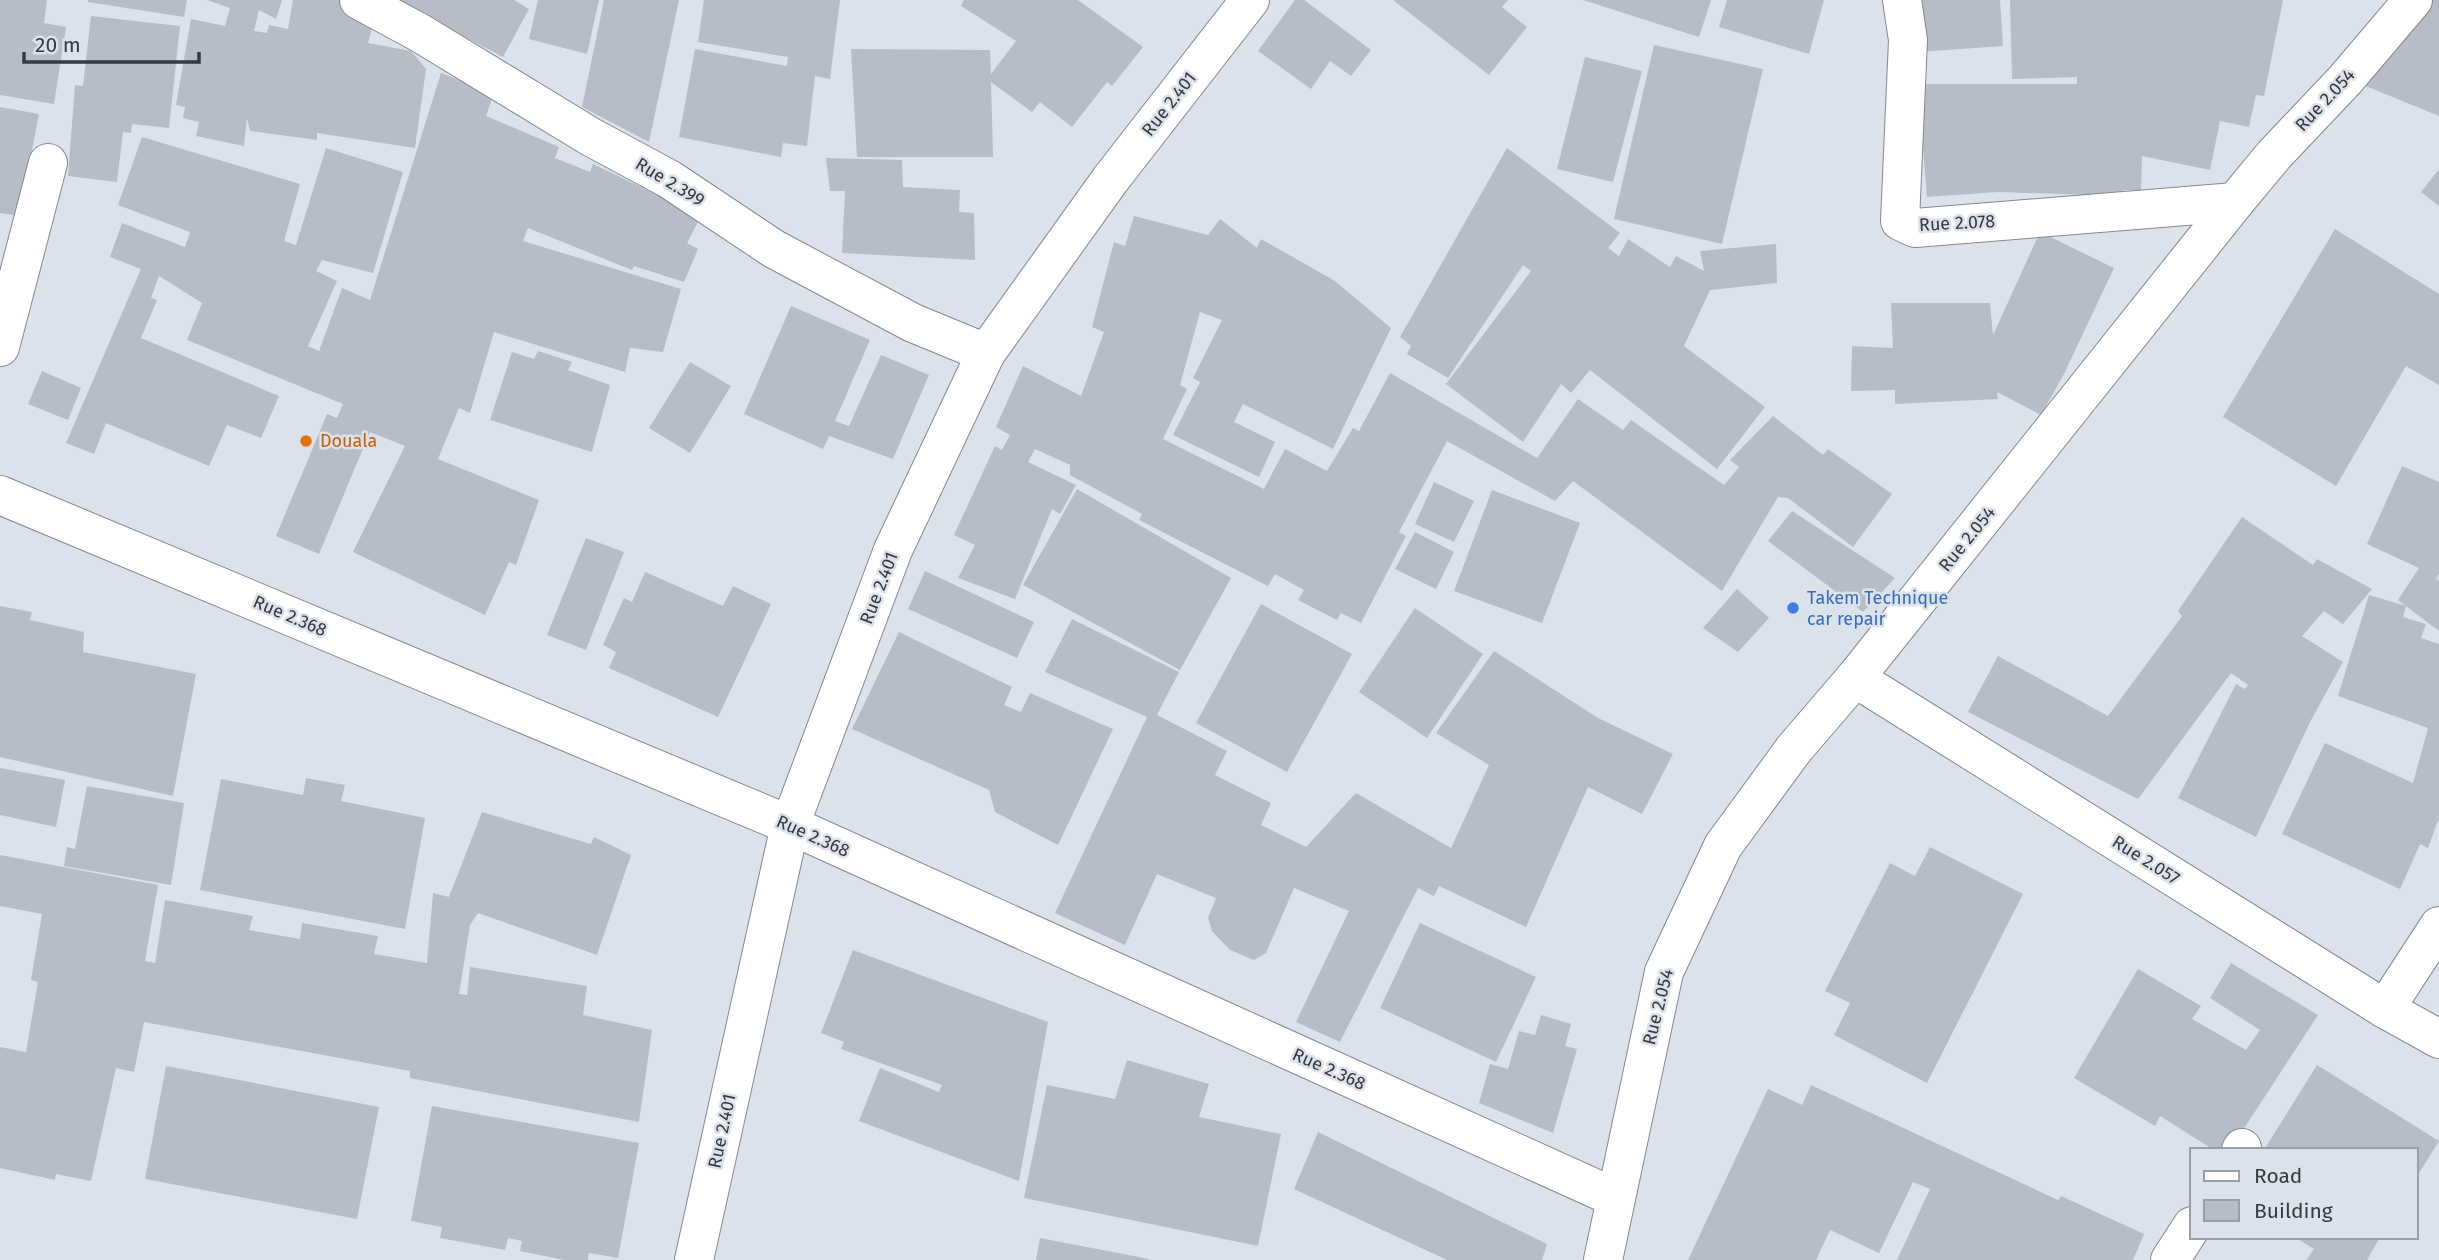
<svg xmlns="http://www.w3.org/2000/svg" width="2439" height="1260" font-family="'Fira Sans',sans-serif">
	<rect width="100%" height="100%" fill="#dbe2eb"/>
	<g fill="#b6bdc6">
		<path d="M0 0H47L44 23 66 27 54 104 0 95Z"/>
		<path d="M88 0H187L184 17 88 2Z"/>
		<path d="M207 0H282L276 19 259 10 254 31 267 33 269 25 288 29 293 0H340L377 9 368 43 411 51 426 69 415 148 317 133V140L250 131 247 118 244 146 196 136 199 122 183 118 185 107 176 105 191 19 225 26 230 8Z"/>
		<path d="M395 0H514L529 9 503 57Z"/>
		<path d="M538 0H599L587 54 529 39Z"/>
		<path d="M604 0H679L649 142 582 107Z"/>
		<path d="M704 0H840L830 79 815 76 807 146 783 143 781 157 679 137 695 49 787 66 788 57 698 42Z"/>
		<path d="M964 0H1078L1143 47 1112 86 1107 82 1072 127 1040 102 1032 112 991 82 993 157H857L851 49 990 50 991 74 1016 41 961 6Z"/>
		<path d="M1295 0H1304L1371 50 1351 76 1330 61 1311 89 1258 51Z"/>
		<path d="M1393 0H1508L1502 7 1527 27 1489 75Z"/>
		<path d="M1583 0H1711L1699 37Z"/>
		<path d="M1727 0H1824L1809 54 1719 27Z"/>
		<path d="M1914 0H2000L2003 46 1918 52Z"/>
		<path d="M2010 0H2283L2264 96 2256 95 2249 127 2220 121 2210 170 2142 156 2141 190H2123L2124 196 1998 192 1927 197 1918 84H2077V77L2012 79Z"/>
		<path d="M2429 0H2439V116L2356 82Z"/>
		<path d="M91 16 180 26 169 128 132 124 131 133 123 132 117 182 68 176 75 85 83 86Z"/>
		<path d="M1654 45 1763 69 1722 244 1614 219Z"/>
		<path d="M1585 57 1642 71 1613 182 1557 169Z"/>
		<path d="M441 73 494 93 486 116 559 147 555 158 590 172 593 164 701 216 687 243 698 249 684 282 634 266 632 270 528 228 523 241 681 289 663 352 630 348 625 372 494 332 470 413 459 408 438 459 539 500 516 565 509 562 485 615 353 552 405 446 370 432 319 554 276 536 327 414 337 418 343 404 187 340 202 303 159 276 151 298 157 300 141 338 279 396 261 438 227 425 209 466 106 423 94 454 66 443 141 269 110 257 122 223 185 247 190 232 118 205 142 137 300 184 284 241 296 245 326 148 403 172 373 273 322 260 316 271 337 281 308 346 319 351 342 288 370 300Z"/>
		<path d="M0 107 39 114 19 216 0 213Z"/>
		<path d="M1507 148 1620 233 1608 248 1619 256 1628 239 1670 267 1676 256 1704 271 1700 251 1776 244 1777 283 1710 290 1684 346 1765 407 1717 469 1590 370 1571 393 1561 384 1523 442 1446 384 1531 271 1523 265 1448 378 1407 354 1411 346 1400 337Z"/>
		<path d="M826 158 902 160 903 187 960 190 959 212 974 213 975 260 842 253 845 191H830Z"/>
		<path d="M2439 169V206L2421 192Z"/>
		<path d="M1134 216 1208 235 1220 219 1257 248 1261 239 1335 281 1391 328 1333 449 1243 404 1234 422 1275 442 1259 477 1173 435 1200 382 1193 378 1222 320 1200 312 1180 385 1187 389 1163 439 1264 489 1285 449 1327 471 1353 428 1359 431 1390 373 1537 458 1578 399 1623 430 1631 420 1724 485 1739 467 1730 460 1773 416 1823 455 1828 449 1892 494 1853 547 1788 498 1778 497 1722 591 1573 481 1555 501 1447 441 1399 532 1406 536 1361 623 1341 613 1337 620 1298 600 1304 590 1275 574 1268 586 1139 520 1142 514 1070 475V465L1035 449 1028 462 1076 485 1060 514 1052 509 1015 599 958 578 975 545 954 535 995 446 1002 450 1010 435 996 427 1023 366 1081 396 1104 332 1092 327 1114 242 1125 246Z"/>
		<path d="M2335 229 2439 294V385L2406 366 2336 486 2223 417Z"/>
		<path d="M2040 232 2114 268 2064 374 2041 415 1997 392 1998 399 1895 404V390L1851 391 1852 346 1893 348 1891 303H1990L1993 335Z"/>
		<path d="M791 306 870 340 835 421 849 426 881 355 929 375 893 459 829 436 823 449 744 414Z"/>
		<path d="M538 351 572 362 568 370 610 385 592 452 490 420 512 352 534 359Z"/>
		<path d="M690 362 731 386 690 453 649 428Z"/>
		<path d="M42 371 81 388 68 420 28 404Z"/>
		<path d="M2402 466 2439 482V574L2436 579 2439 581V631L2398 600 2419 568 2367 544Z"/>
		<path d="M1434 482 1474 501 1454 542 1415 524Z"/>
		<path d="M1077 489 1231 578 1180 670 1023 585Z"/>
		<path d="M1492 490 1580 523 1542 623 1454 591Z"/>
		<path d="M1792 511 1895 578 1863 612 1768 541Z"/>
		<path d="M2242 517 2313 565 2317 559 2372 589 2343 624 2324 611 2302 636 2343 662 2310 722 2256 837 2178 798 2236 684 2245 689 2248 685 2231 673 2138 799 1968 712 1998 656 2108 716 2182 616 2178 611Z"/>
		<path d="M1415 532 1454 552 1436 589 1395 569Z"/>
		<path d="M586 538 624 552 586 650 547 635Z"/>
		<path d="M925 571 1034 622 1017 658 908 609Z"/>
		<path d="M645 572 723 606 733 586 771 604 718 717 609 668 616 652 603 645 624 598 632 602Z"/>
		<path d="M1737 589 1769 618 1738 652 1703 628Z"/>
		<path d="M2369 595 2406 606 2403 617 2426 624 2421 638 2439 644V818L2428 848 2420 844 2400 889 2282 834 2325 743 2413 783 2428 728 2338 696Z"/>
		<path d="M1261 604 1352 654 1287 772 1196 723Z"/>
		<path d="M0 606 32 612 30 620 84 632 83 652 196 674 173 796 0 757Z"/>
		<path d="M1415 608 1483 654 1427 738 1359 692Z"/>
		<path d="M1072 619 1179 672 1157 715 1227 751 1215 775 1271 803 1261 825 1306 847 1356 793 1451 848 1489 765 1436 733 1494 651 1598 718 1673 754 1642 814 1588 787 1526 927 1439 886 1434 896 1418 888 1340 1042 1296 1022 1349 911 1294 888 1266 953 1254 960 1230 950 1212 931 1208 918 1216 898 1157 874 1125 945 1055 913 1147 717 1045 672Z"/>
		<path d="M899 632 1012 687 1004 705 1021 712 1030 693 1113 729 1058 845 995 812 989 790 852 729Z"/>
		<path d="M0 768 65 780 56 827 0 815Z"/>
		<path d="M306 778 345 785 341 801 425 818 405 929 200 890 221 779 303 795Z"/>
		<path d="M87 786 184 803 171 885 64 866 67 847 75 849Z"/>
		<path d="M482 812 591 844 594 837 631 855 597 955 478 913 470 925 459 994 467 995 470 967 587 986 583 1015 652 1030 639 1122 410 1078V1071L144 1022 134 1072 116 1068 91 1181 56 1174 55 1180 0 1168V1047L26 1052 38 982 31 980 42 914 0 906V855L158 885 145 961 155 963 165 900 253 916 249 930 300 939 302 923 378 936 374 954 427 963 433 893 449 897Z"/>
		<path d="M1930 847 2023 894 1927 1083 1834 1035 1850 1003 1825 991 1890 863 1915 876Z"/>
		<path d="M1420 923 1536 977 1496 1062 1380 1008Z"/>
		<path d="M853 950 1048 1022 1019 1181 859 1121 880 1068 939 1092 942 1085 841 1049 844 1042 821 1033Z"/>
		<path d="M2231 963 2318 1015 2230 1150H2214L2160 1116 2155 1126 2074 1078 2138 969 2201 1006 2192 1019 2246 1050 2260 1030 2210 998Z"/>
		<path d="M1541 1015 1571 1024 1565 1046 1577 1049 1553 1133 1479 1103 1490 1064 1508 1069 1519 1031 1535 1035Z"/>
		<path d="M1127 1060 1209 1084 1199 1117 1281 1134 1258 1246 1024 1198 1047 1085 1115 1099Z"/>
		<path d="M2317 1065 2439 1141 2416 1178V1150H2264Z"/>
		<path d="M166 1066 379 1107 357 1219 145 1179Z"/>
		<path d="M1811 1085 2058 1200 2061 1196 2144 1234 2133 1260H1897L1930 1189 1913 1182 1879 1253 1830 1230 1816 1260H1688L1768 1089 1802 1105Z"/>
		<path d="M432 1106 639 1143 618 1258 589 1253 588 1260H564L520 1251 522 1241 508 1238 505 1250 440 1238 442 1227 411 1221Z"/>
		<path d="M1318 1132 1547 1244 1542 1260H1447L1294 1189Z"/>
		<path d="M2295 1237H2380L2367 1260H2306L2314 1249Z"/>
		<path d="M1040 1238 1149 1259V1260H1036Z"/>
	</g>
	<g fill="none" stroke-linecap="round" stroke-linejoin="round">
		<defs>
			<g id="street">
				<path d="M359 0 420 33 591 137 669 179 774 249 913 323 986 353"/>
				<path d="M1902 0 1908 40 1900 221 1915 228 2235 202"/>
				<path d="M0 347 48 163"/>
				<path d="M0 495 790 825 1616 1198"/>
				<path d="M1855 678 2385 1009 2439 1039"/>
				<path d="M2385 1009 2439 926"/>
				<path d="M2241 1150 2242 1148"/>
				<path d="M694 1260 790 825 893 550 986 353 1110 180 1250 0"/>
				<path d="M1603 1260 1664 972 1723 846 1794 749 1855 678 2235 202 2274 155 2345 80 2413 0"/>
				<path d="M2170 1260 2192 1226"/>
			</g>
		</defs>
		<use href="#street" stroke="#838992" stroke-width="40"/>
		<use href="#street" stroke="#fff" stroke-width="38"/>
	</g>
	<circle fill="#e8710a" stroke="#dbe2eb" stroke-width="2.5" cx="306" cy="441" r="7"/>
	<circle fill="#3f7fe0" stroke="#dbe2eb" stroke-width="2.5" cx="1793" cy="608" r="7"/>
	<g text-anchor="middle" stroke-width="5" stroke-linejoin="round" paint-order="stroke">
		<g font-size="18" fill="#373a3e" stroke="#dbe2eb">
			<text transform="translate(2325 100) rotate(-47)" y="6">Rue 2.054</text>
			<text transform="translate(1169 104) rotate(-52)" y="6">Rue 2.401</text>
			<text transform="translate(670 182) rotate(31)" y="6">Rue 2.399</text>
			<text transform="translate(1957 223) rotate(-3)" y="6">Rue 2.078</text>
			<text transform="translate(1967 539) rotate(-51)" y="6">Rue 2.054</text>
			<text transform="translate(879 588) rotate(-69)" y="6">Rue 2.401</text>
			<text transform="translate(290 616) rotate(23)" y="6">Rue 2.368</text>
			<text transform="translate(813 836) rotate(24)" y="6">Rue 2.368</text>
			<text transform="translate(2146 860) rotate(32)" y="6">Rue 2.057</text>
			<text transform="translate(1658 1007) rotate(-76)" y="6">Rue 2.054</text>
			<text transform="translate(1329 1069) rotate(24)" y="6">Rue 2.368</text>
			<text transform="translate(722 1131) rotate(-78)" y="6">Rue 2.401</text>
		</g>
		<g font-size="18" fill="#c56008" stroke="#dbe2eb" text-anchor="start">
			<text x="320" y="447">Douala</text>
		</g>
		<g font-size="18" fill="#366cbe" stroke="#dbe2eb" text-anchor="start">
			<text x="1807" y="604">Takem Technique<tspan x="1807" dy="21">car repair</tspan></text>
		</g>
	</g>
	<rect x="2190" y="1148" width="228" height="91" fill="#dbe2eb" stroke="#999fa6" stroke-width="2"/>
	<rect x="2204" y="1171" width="35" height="10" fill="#ffffff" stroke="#999fa6" stroke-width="2"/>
	<text x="2254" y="1183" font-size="21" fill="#373a3e">Road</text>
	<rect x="2204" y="1200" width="35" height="21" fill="#b6bdc6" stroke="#999fa6" stroke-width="2"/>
	<text x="2254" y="1218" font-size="21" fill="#373a3e">Building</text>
	<path d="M24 52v10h175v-10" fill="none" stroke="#373a3e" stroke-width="3.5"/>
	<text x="35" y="52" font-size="21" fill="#373a3e" stroke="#dbe2eb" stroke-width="5" paint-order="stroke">20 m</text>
</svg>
